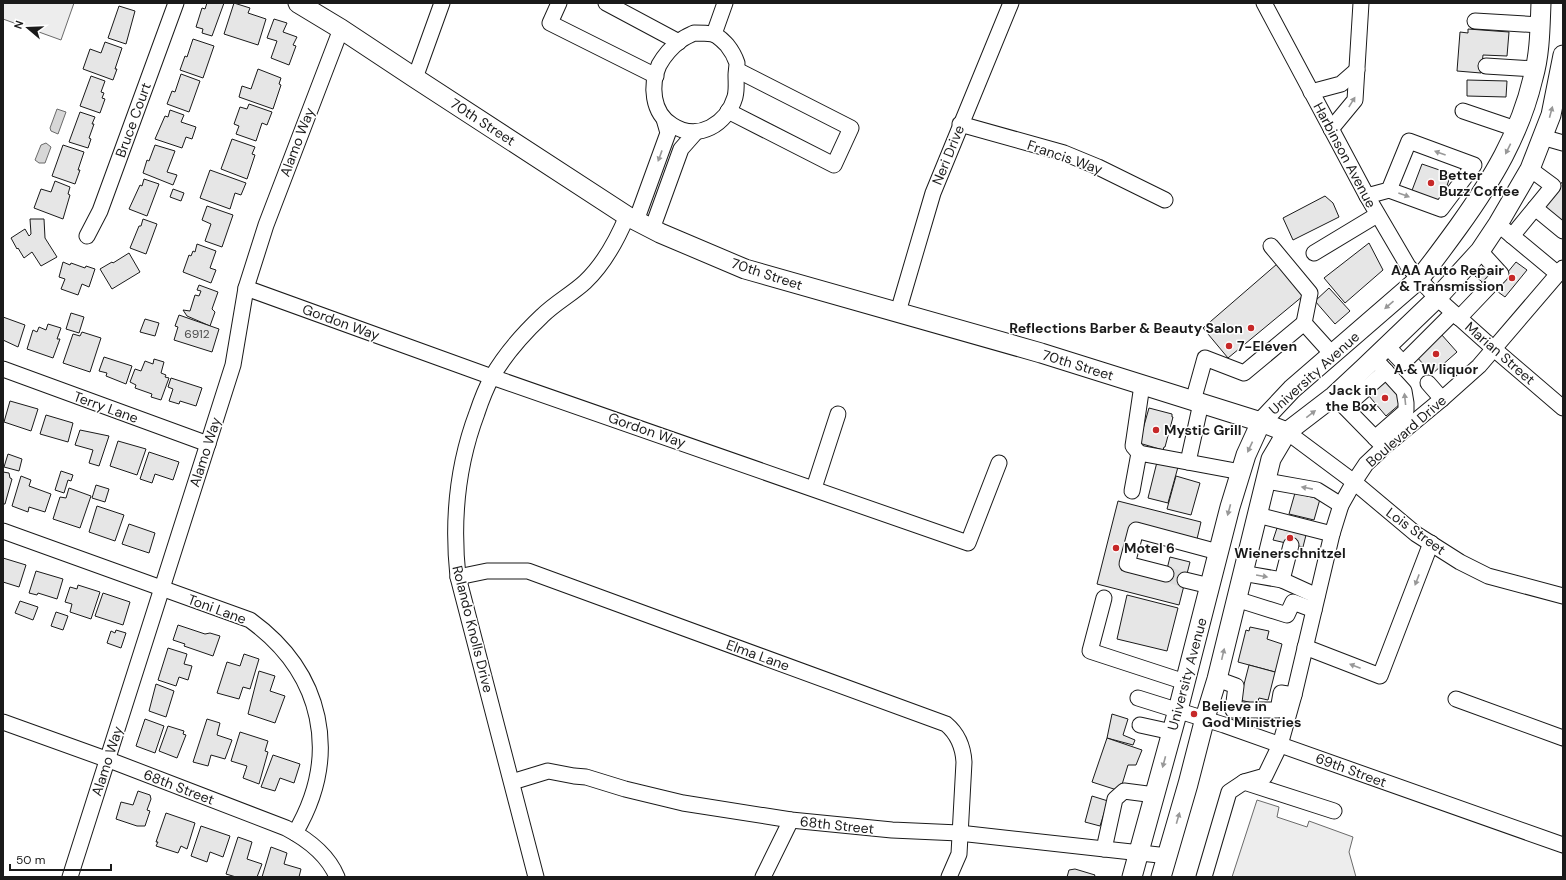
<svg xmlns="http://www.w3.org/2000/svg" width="1566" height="880" font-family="'DM Sans',sans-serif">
	<rect width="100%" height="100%" fill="#fff"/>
	<g fill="#ededed" stroke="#6a6a6a">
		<path d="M3 3H74L61 40 3 19Z"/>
		<path d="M1257 800 1279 807 1277 817 1307 827 1309 821 1353 837 1349 852 1356 877H1232Z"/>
	</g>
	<g fill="#d7d7d7" stroke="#6a6a6a">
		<path d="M57 109 66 112 58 134 51 131 50 128Z"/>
		<path d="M46 143 51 147 45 163H39L35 160 41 145Z"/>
	</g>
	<g fill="#e6e6e6" stroke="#1a1a1a">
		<path d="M207 3H224L212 36 202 33 203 29 196 27 202 8 205 9Z"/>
		<path d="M234 3 250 8 248 13 266 19 258 45 224 34Z"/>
		<path d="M119 6 135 11 126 44 108 38Z"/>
		<path d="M274 19 287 23 283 32 297 37 293 45 296 46 289 65 271 58 277 41 267 38Z"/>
		<path d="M1468 29 1509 32 1507 56 1483 55 1481 73 1457 71 1460 32 1468 33Z"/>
		<path d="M193 39 214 46 203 78 180 70 185 56 187 57Z"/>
		<path d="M105 42 122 48 115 69H117L113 80 83 69 90 49 101 53Z"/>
		<path d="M258 69 281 78 279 84 281 85 273 109 239 97 242 86 251 89Z"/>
		<path d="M181 74 200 81 189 112 167 104 172 91 175 92Z"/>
		<path d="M91 76 105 81 101 92 104 93 102 98 105 99 100 113 80 106Z"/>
		<path d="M1467 80 1507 81 1506 97 1467 96Z"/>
		<path d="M249 104 272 112 267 125 262 123 256 141 236 134 239 126 234 124 240 107 247 109Z"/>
		<path d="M170 110 184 115 181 122 196 127 192 139 186 137 182 148 155 139 165 116 168 117Z"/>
		<path d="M80 112 95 117 92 124H94L89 138 91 139 88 148 69 142Z"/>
		<path d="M232 139 255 147 252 154 255 155 247 179 221 169Z"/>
		<path d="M63 145 84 152 78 170H80L75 184 52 176Z"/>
		<path d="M155 145 175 151 167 172 177 175 173 185 143 173 147 160 149 161Z"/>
		<path d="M1422 164 1451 174 1441 203 1411 193Z"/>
		<path d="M210 170 246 183 241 195 235 193 230 209 200 198Z"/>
		<path d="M144 179 159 184 147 216 129 209 140 185 142 186Z"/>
		<path d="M55 181 70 187 68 194 70 195 63 219 34 208 41 189 51 192Z"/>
		<path d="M1563 181V222L1543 206Z"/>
		<path d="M173 189 184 193 181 201 170 197Z"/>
		<path d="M1325 196 1333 203 1339 217 1293 240 1283 218Z"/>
		<path d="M207 206 233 215 222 247 205 241 211 224 202 220Z"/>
		<path d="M30 219H44L45 238 57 257 41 266 32 252 24 258 18 248 17 249 11 238 25 229 29 236 31 234Z"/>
		<path d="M143 219 157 224 146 254 130 248 139 226H141Z"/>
		<path d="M1369 243 1383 270 1345 303 1324 278Z"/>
		<path d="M197 244 216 251 210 268 216 270 211 283 183 272 189 255 191 256 193 251 195 252Z"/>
		<path d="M129 253 140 272 112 289 100 269 112 262 113 263Z"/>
		<path d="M63 262 70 265 71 263 85 268 86 266 95 269 89 287 82 284 78 295 61 289 65 279 59 277Z"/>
		<path d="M1516 262 1527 270 1505 297 1494 289Z"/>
		<path d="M1277 264 1303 296 1228 358 1203 328Z"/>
		<path d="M1483 266 1495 276 1487 286 1475 276Z"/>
		<path d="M199 285 218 292 212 309 215 312 210 326 187 316 183 310 190 311 195 295 199 296 201 291 197 290Z"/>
		<path d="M1329 288 1350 311 1335 324 1315 301Z"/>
		<path d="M71 313 84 317 79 333 66 329Z"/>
		<path d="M179 315 219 329 212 352 174 340 178 327 175 326Z"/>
		<path d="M3 317 25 325 18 347 3 340Z"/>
		<path d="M145 319 159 323 155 336 140 332Z"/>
		<path d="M48 324 61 328 57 339H60L53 358 27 349 33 330 37 332 39 327 46 330Z"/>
		<path d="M82 332 101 338 90 372 63 363 73 334 80 336Z"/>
		<path d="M1441 334 1457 352 1432 374 1416 356Z"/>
		<path d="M104 357 132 366 126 384 106 376 107 373 99 371Z"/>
		<path d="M154 359 164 362 161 373 166 375 165 377 169 378 161 400 151 397 152 394 135 388 136 385 130 382 135 369 141 371 145 361 153 364Z"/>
		<path d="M1390 377 1401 399 1398 402 1400 404 1386 416 1369 396Z"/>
		<path d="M171 378 202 388 196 406 180 401 179 404 169 401 173 389 168 387Z"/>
		<path d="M10 401 38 409 31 431 4 422Z"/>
		<path d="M1149 408 1172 414V417H1173L1165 447H1164L1163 450 1139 443Z"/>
		<path d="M46 415 73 423 68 442 40 434Z"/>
		<path d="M80 430 109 436 99 466 89 463 93 450 75 445Z"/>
		<path d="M118 441 146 449 137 475 110 466Z"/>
		<path d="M149 452 179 462 173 480 155 474 152 483 140 479Z"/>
		<path d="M8 454 22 459 19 471 4 467Z"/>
		<path d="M1157 462 1178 467 1168 503 1148 498Z"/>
		<path d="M61 471 73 475 71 481 68 480 64 493 55 490Z"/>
		<path d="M3 472 9 473 10 478 12 479 5 504H3Z"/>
		<path d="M21 476 31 480 29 486 51 494 45 512 29 507 28 512 12 506Z"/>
		<path d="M1176 476 1200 483 1191 515 1167 509Z"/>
		<path d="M96 485 109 489 105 502 92 498Z"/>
		<path d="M69 488 91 496 80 528 53 519 60 497 66 498Z"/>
		<path d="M1295 493 1320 499 1314 520 1289 514Z"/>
		<path d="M1118 501 1201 522 1197 539 1132 524 1121 570 1164 581 1170 557 1190 562 1179 605 1097 584Z"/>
		<path d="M97 506 124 515 115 541 89 532Z"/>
		<path d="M129 524 155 533 149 553 122 544Z"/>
		<path d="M1277 528 1306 535 1303 547 1273 540Z"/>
		<path d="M3 558 26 565 19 587 3 582Z"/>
		<path d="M36 571 63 579 57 599 38 593 37 595 29 593Z"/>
		<path d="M78 585 100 592 91 619 70 612 72 604 65 602 70 587 77 589Z"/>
		<path d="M103 593 130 602 123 625 95 616Z"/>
		<path d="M1127 595 1178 608 1167 651 1117 639Z"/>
		<path d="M20 601 38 607 33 620 15 613Z"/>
		<path d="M56 612 68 616 63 630 51 626Z"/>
		<path d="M178 625 205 634 210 633 220 636 213 656 184 646 185 644 173 640Z"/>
		<path d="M1250 627 1269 631 1267 639 1282 644 1275 672 1238 662 1246 630 1249 631Z"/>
		<path d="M116 630 126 633 121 648 107 643 111 631 115 633Z"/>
		<path d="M168 648 187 654 184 664 192 666 188 680 179 677 176 686 158 680Z"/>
		<path d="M244 654 259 659 250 689 243 687 239 699 217 693 227 662 240 666Z"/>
		<path d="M1249 665 1275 672 1268 700 1259 698 1257 704 1240 700Z"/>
		<path d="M259 671 275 676 270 691 285 696 275 723 248 714Z"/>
		<path d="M156 684 174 691 166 717 149 711Z"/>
		<path d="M1112 714 1128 719 1123 735 1135 740 1133 745 1107 738Z"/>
		<path d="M145 719 164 726 155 753 136 746Z"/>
		<path d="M207 719 220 723 217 735 232 740 225 759 211 755 208 766 193 762Z"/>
		<path d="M168 726 184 731 183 734 186 735 177 758 159 751Z"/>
		<path d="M240 732 268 741 265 751 268 752 259 784 243 778 247 766 231 761Z"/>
		<path d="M1107 738 1142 750 1136 765H1128L1120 791 1092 782Z"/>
		<path d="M273 755 300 764 294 783 280 778 275 791 261 787Z"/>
		<path d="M138 791 150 795 151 799 147 810 150 811 145 826H137L116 819 121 802 133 805Z"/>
		<path d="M1092 796 1108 801 1100 826 1085 822Z"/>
		<path d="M166 813 195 823 187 849 181 846 178 853 156 846 158 842H156Z"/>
		<path d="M201 826 230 836 223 857 210 852 207 862 191 856Z"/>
		<path d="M238 837 252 842 247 859 262 864 257 877H236L226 874Z"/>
		<path d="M271 847 287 853 284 864 301 869 299 877H262Z"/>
		<path d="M1075 869 1095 875 1094 877H1067L1069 870Z"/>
	</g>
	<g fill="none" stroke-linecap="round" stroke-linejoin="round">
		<g stroke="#ddd" stroke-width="15" stroke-dasharray="15 8" stroke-linecap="butt">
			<path d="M1291 545 1294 532"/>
			<path d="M1166 574 1185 580"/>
		</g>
		<defs>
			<g id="minor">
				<path d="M559 3 550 23 656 76"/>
				<path d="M606 3 679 42"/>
				<path d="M1264 3 1367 196 1408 266 1419 279 1437 298 1494 349 1563 408"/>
				<path d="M1475 21 1540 25"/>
				<path d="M694 33C700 33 707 33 712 34 718 35 723 41 727 45 731 50 735 57 737 63 737 67 736 72 736 75 736 83 737 89 735 97 727 124 698 142 672 125 652 113 650 85 659 65 664 56 673 46 681 40 685 37 690 35 694 33Z"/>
				<path d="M714 34 725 3"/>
				<path d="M1486 66 1535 69"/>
				<path d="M415 78 442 3"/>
				<path d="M1311 92 1341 84 1357 70"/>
				<path d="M728 111 834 165 851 128 737 70"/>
				<path d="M1463 111 1516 129"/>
				<path d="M960 124 1064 153 1098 167 1165 200"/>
				<path d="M1331 129 1355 100 1361 3"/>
				<path d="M1542 137 1563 143"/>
				<path d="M1367 196 1389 190 1441 209 1474 165 1409 141 1389 190"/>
				<path d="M1535 208 1563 231"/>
				<path d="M636 221 668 133 664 119"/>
				<path d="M652 229 681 149 696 132"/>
				<path d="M1505 230 1558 274"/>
				<path d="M87 236 100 211 176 3"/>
				<path d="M1512 236 1553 186 1530 169"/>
				<path d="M1271 246 1310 293 1304 323"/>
				<path d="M1314 253 1377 215"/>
				<path d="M246 288 492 377 968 543 999 463"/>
				<path d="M898 312 933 193 1011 3"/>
				<path d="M1459 318 1501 274 1480 251"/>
				<path d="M1387 346 1403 363 1453 313"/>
				<path d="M1374 358 1404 391 1406 403V411L1375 438"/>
				<path d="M3 369 208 444"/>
				<path d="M1428 383 1442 399"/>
				<path d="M1334 396 1381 444"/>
				<path d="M1193 401 1205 358 1244 373 1304 323 1332 354"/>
				<path d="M1345 407 1386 371"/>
				<path d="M1287 432 1354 482 1416 534 1460 562 1488 576 1563 596"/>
				<path d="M1139 453 1133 446 1142 385"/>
				<path d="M1188 462 1201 403"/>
				<path d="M1266 481 1317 490 1341 505"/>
				<path d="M814 488 838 414"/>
				<path d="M1132 491 1139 453 1241 472"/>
				<path d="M1257 515 1332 534"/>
				<path d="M3 531 250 620C323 673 341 755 295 833"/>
				<path d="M1242 573 1282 580 1317 596"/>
				<path d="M1166 574 1127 564 1136 530 1218 552"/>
				<path d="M458 577 487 571H528L946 724C958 734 963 746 964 762L959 854 949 877"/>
				<path d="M1185 580 1210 586"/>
				<path d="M1282 580 1291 545"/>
				<path d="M1104 598 1090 651 1185 682"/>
				<path d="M1236 599 1287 615 1293 602 1314 610"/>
				<path d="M1305 647 1380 676 1431 543"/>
				<path d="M1217 679 1236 686 1233 710H1278L1281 693 1294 695"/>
				<path d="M1138 698 1224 725 1563 845"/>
				<path d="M1456 699 1563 738"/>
				<path d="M3 722 117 763 286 828C307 839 328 855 337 877"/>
				<path d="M1140 725 1172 732"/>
				<path d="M512 782 548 771 574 776 586 777 625 789 683 803 791 820 892 830 959 833 1168 856"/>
				<path d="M1244 782 1334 811"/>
				<path d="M1104 849 1115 799 1124 791 1155 795"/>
				<path d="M70 877 233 365 246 288 266 225 341 29"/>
				<path d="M536 877 458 577C452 521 457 466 477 413 481 401 486 388 492 377 505 354 523 334 542 316 555 303 572 294 585 282 604 264 617 240 627 216"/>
				<path d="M763 877 791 820"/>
				<path d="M1204 877 1229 792 1244 782 1265 776 1280 745 1294 695 1332 534 1341 505 1354 482 1366 464 1384 447 1442 399 1479 366 1563 268"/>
			</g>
			<g id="major">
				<path d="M298 3 341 29 415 78 627 216 660 233 745 269 1041 353 1261 422 1287 432"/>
				<path d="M1132 877 1178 710 1230 507 1246 455 1261 422 1292 389 1419 279C1433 262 1446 244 1459 226 1492 180 1520 134 1533 78 1540 54 1540 28 1541 3"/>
				<path d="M1161 877 1188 784 1205 718 1217 679 1271 459 1287 432 1334 396 1364 368 1437 298 1480 251 1498 224 1530 169 1551 115 1563 55"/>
			</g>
		</defs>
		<use href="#minor" stroke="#1a1a1a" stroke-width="17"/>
		<use href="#major" stroke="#1a1a1a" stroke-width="21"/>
		<use href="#minor" stroke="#fff" stroke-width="15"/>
		<use href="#major" stroke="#fff" stroke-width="19"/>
	</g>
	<defs><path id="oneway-solid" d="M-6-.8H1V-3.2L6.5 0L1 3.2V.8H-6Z"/></defs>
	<g fill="#989898">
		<use href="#oneway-solid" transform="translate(1352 102) rotate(-58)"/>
		<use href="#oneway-solid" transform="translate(1551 112) rotate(-75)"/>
		<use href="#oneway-solid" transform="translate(1508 149) rotate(116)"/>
		<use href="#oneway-solid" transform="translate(1440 153) rotate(-160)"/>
		<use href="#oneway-solid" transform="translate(660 156) rotate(110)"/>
		<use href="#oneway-solid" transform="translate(1404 195) rotate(20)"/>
		<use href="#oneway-solid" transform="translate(1389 305) rotate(139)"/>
		<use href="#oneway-solid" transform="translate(1405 399) rotate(-96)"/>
		<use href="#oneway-solid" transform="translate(1311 414) rotate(-38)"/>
		<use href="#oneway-solid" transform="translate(1250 447) rotate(115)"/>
		<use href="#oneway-solid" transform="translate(1307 488) rotate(-169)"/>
		<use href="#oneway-solid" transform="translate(1229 510) rotate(105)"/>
		<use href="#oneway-solid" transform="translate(1262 576) rotate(10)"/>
		<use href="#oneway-solid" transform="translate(1417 580) rotate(111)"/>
		<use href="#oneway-solid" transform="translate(1223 654) rotate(-77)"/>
		<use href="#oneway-solid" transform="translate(1355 666) rotate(-159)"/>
		<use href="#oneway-solid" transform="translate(1164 762) rotate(105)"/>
		<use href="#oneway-solid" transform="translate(1178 818) rotate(-74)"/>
	</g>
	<g fill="#c62828" stroke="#fff" stroke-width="1.5">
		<circle cx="1431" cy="183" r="4"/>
		<circle cx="1512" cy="278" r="4"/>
		<circle cx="1251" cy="328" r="4"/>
		<circle cx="1229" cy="346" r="4"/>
		<circle cx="1436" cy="354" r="4"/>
		<circle cx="1385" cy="398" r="4"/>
		<circle cx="1156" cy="430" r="4"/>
		<circle cx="1290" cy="538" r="4"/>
		<circle cx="1116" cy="548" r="4"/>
		<circle cx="1194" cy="714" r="4"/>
	</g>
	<g text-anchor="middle" stroke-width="3" stroke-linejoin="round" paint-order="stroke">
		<g font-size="12" fill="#4d4d4d">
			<text x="197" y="338">6912</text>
		</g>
		<g font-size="14" fill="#1a1a1a" stroke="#fff">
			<text transform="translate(133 120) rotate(-70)" y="5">Bruce Court</text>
			<text transform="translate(483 122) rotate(33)" y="5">70th Street</text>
			<text transform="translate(297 142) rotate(-69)" y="5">Alamo Way</text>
			<text transform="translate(948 155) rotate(-68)" y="5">Neri Drive</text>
			<text transform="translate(1345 155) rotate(62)" y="5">Harbinson Avenue</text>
			<text transform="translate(1065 157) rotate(19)" y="5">Francis Way</text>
			<text transform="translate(767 274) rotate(18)" y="5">70th Street</text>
			<text transform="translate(341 322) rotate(20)" y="5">Gordon Way</text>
			<text transform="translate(1500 353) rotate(41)" y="5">Marian Street</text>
			<text transform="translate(1078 365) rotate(17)" y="5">70th Street</text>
			<text transform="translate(1314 373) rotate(-42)" y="5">University Avenue</text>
			<text transform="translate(106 407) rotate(20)" y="5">Terry Lane</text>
			<text transform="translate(647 430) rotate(19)" y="5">Gordon Way</text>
			<text transform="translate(1406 431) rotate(-41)" y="5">Boulevard Drive</text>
			<text transform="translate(205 452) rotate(-72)" y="5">Alamo Way</text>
			<text transform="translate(1416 531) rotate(36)" y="5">Lois Street</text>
			<text transform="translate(217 609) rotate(20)" y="5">Toni Lane</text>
			<text transform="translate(473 629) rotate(76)" y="5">Rolando Knolls Drive</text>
			<text transform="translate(758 655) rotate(20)" y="5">Elma Lane</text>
			<text transform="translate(1187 674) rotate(-75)" y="5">University Avenue</text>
			<text transform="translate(107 761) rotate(-72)" y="5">Alamo Way</text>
			<text transform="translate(1351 770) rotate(20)" y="5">69th Street</text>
			<text transform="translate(179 787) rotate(21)" y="5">68th Street</text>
			<text transform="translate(837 825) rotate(6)" y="5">68th Street</text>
		</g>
		<g font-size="14" font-weight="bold" fill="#1a1a1a" stroke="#fff" text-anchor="start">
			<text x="1439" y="180">Better<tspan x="1439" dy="16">Buzz Coffee</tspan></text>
			<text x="1504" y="275" text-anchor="end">AAA Auto Repair<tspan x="1504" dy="16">&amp; Transmission</tspan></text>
			<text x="1243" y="333" text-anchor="end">Reflections Barber &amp; Beauty Salon</text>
			<text x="1237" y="351">7-Eleven</text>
			<text x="1436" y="374" text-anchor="middle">A &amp; W liquor</text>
			<text x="1377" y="395" text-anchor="end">Jack in<tspan x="1377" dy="16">the Box</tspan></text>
			<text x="1164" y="435">Mystic Grill</text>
			<text x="1124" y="553">Motel 6</text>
			<text x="1290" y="558" text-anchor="middle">Wienerschnitzel</text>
			<text x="1202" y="711">Believe in<tspan x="1202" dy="16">God Ministries</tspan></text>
		</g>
	</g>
	<rect width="1566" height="880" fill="none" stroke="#1a1a1a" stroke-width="8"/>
	<g transform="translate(28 28) rotate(289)" stroke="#ffffff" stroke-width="3" paint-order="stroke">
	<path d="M0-3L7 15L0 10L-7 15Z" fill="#1a1a1a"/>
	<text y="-6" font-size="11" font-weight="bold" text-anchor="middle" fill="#1a1a1a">N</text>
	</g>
	<path d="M10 864v6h101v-6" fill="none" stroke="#1a1a1a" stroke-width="2"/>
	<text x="16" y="864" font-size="12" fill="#1a1a1a" stroke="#ffffff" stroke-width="3" paint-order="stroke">50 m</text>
</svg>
